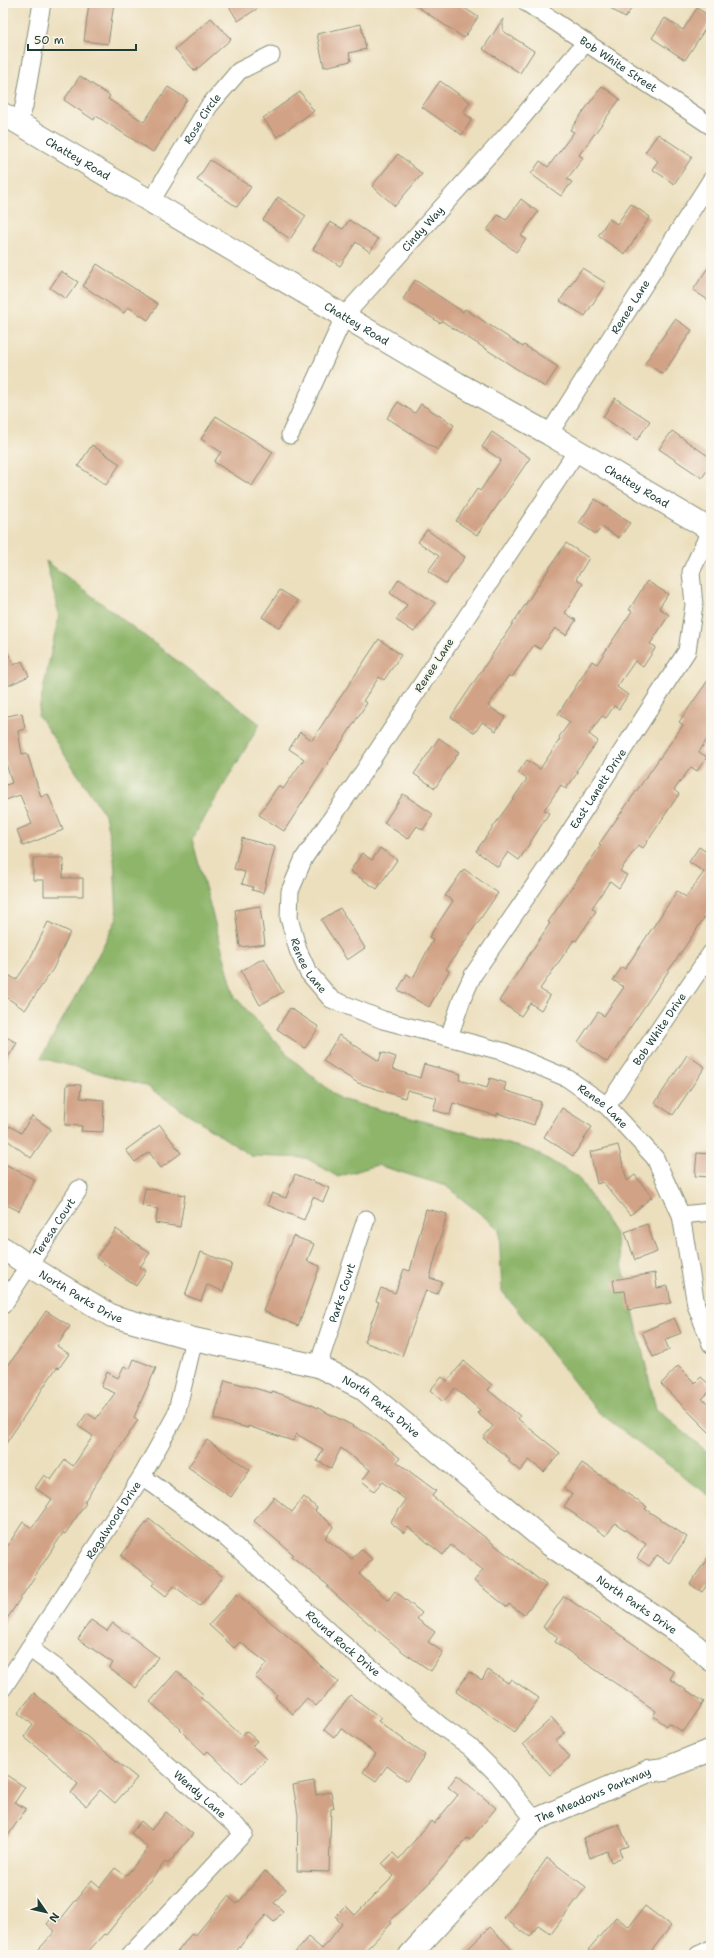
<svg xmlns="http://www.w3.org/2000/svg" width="714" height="1958" font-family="'Shantell Sans',sans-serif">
	<rect width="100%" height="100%" fill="#fbf7ec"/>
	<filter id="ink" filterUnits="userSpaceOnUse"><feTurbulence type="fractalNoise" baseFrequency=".025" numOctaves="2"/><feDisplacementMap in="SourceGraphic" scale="8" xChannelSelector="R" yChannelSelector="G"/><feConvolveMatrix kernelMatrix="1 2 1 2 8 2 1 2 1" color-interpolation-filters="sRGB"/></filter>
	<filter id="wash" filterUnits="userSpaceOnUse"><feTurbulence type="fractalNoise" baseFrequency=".012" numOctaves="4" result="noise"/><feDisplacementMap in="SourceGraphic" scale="16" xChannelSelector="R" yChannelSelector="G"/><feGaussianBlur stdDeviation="0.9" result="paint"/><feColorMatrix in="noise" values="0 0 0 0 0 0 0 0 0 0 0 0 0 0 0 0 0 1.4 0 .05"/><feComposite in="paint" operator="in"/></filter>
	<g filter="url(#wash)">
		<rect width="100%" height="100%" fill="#ecdfbe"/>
		<path fill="#8eb56b" stroke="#567950" d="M46 561 260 724 192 839 235 997 291 1058 340 1099 534 1151 578 1177 615 1234 656 1409 711 1455V1497L597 1411 502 1291 499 1229 446 1186 377 1165 338 1177 306 1158 251 1156 145 1085 41 1058 101 950 117 918 114 858 105 815 38 715 59 614Z"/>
		<g id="blocks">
			<g fill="#d1a285">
				<path d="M89 3H114L108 44 84 41Z"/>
				<path d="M227 3H266L238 21Z"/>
				<path d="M412 3H457L478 17 464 38Z"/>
				<path d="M603 3H635L625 18Z"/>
				<path d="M697 8 711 17V20L685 60 652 38 665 18 683 30Z"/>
				<path d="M211 18 231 39 195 71 175 49Z"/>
				<path d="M503 19V31L534 51 520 73 483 49Z"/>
				<path d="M361 24 366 49 349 53 351 61 324 67 317 34Z"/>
				<path d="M80 76 110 96 108 99 144 122 168 87 187 99 153 152 96 116 94 120 64 100Z"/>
				<path d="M440 81 470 102 463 113 472 119 462 135 422 107Z"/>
				<path d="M602 86 620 99 579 155 583 158 567 179 572 182 561 196 531 174 540 161 548 167 574 132 570 130Z"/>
				<path d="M300 92 314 111 277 137 263 118Z"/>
				<path d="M658 134 692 157 674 184 652 169 658 161 645 152Z"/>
				<path d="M398 154 422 174 395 206 372 186Z"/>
				<path d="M210 160 251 187 237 207 197 180Z"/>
				<path d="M278 197 306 216 290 239 263 220Z"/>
				<path d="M521 199 538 212 521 236 526 239 516 252 487 230 498 215 506 220Z"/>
				<path d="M631 204 650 217 625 254 598 236 609 219 617 224Z"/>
				<path d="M349 220 378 239 370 252 356 242 340 266 313 249 330 222 343 229Z"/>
				<path d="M711 263V302L693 290Z"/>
				<path d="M97 264 158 304 148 320 128 307 124 313 83 286Z"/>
				<path d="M582 268 606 283 585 316 560 301Z"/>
				<path d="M61 271 78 282 66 299 50 288Z"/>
				<path d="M415 280 463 312 465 309 523 347 524 345 558 367 545 387 442 321 440 323 403 299Z"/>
				<path d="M675 319 692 330 663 374 645 363Z"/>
				<path d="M615 398 650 421 637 440 603 417Z"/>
				<path d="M398 402 415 413 421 404 454 425 438 450 387 418Z"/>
				<path d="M216 416 273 452 252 486 214 462 221 452 201 439Z"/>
				<path d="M672 431 711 458V464L702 478 659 449Z"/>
				<path d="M492 432 530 458 477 535 456 521 477 489 480 491 501 460 482 447Z"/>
				<path d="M92 445 120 464 106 485 78 466Z"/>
				<path d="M595 499 630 523 619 538 602 527 596 534 579 523Z"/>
				<path d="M427 530 465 557 446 584 428 571 439 556 418 542Z"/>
				<path d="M566 543 589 558 576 579 583 584 565 613 576 620 566 635 555 628 540 649 534 645 512 677 509 675 488 706 505 717 496 731 482 722 475 733 451 717Z"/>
				<path d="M399 579 435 603 414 632 396 620 407 605 390 593Z"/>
				<path d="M647 581 668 594 659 608 669 615 650 644 656 647 643 667 635 661 617 687 628 695 619 709 614 706 606 718 602 716 589 734 598 741 576 771 578 772 566 789 561 785 544 810 549 813 519 860 508 852 498 867 476 851 527 779 518 773 527 760 540 769 560 739 559 737 570 722 558 714 592 661 597 664 632 611 629 610Z"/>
				<path d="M280 590 298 601 280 628 262 617Z"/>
				<path d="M379 639 401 655 384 680 379 677 363 701 367 703 284 831 259 815 278 786 283 789 304 759 289 749 300 732 312 740Z"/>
				<path d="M3 643 14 665 22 661 29 676 3 688Z"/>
				<path d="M711 676V733L699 752 707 757 697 771 691 767 674 790 679 794 643 848 638 845 620 871 627 875 619 888 610 881 592 908 596 911 576 941 574 940 540 989 550 996 541 1010 530 1003 521 1016 499 1001 550 923 548 922 601 845 599 844 683 725 679 722Z"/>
				<path d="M22 713 25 729 18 731 22 754 27 753 41 797 48 794 63 830 23 846 17 830 32 824 20 795 3 801V786L12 783 3 754V717Z"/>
				<path d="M439 738 459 752 435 788 414 774Z"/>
				<path d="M403 794 433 814 423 830 417 826 408 839 384 823Z"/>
				<path d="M242 838 275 847 263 893 252 890 253 887 242 884 245 872 234 869Z"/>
				<path d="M699 847 711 855V908L607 1062 578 1042 598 1012 604 1016 624 987 613 980 622 967 625 969 677 891 686 897 704 872 689 862Z"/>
				<path d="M380 848 397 860 377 889 350 871 362 853 372 860Z"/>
				<path d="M33 858H64L63 878H83V896H44V880H33Z"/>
				<path d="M464 869 498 893 446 969 449 971 429 1007 398 990 407 974 413 978 433 940 429 937 453 901 445 896Z"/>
				<path d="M260 906 265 944 240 947 235 910Z"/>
				<path d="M340 908 365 948 347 960 321 920Z"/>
				<path d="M48 922 70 932 53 969 25 1010 3 995V971L16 980 29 961Z"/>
				<path d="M264 958 283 992 260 1005 241 971Z"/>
				<path d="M290 1008 319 1027 305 1048 277 1029Z"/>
				<path d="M3 1035 17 1043 3 1065Z"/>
				<path d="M339 1035 379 1061 382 1052 396 1057 392 1069 420 1078 424 1064 461 1074 459 1080 487 1088 490 1078 506 1083 504 1090 541 1102 534 1125 497 1113V1116L453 1103 450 1115 433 1110 437 1098 407 1090 405 1098 358 1083 323 1061Z"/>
				<path d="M687 1055 705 1067 673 1115 655 1103Z"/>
				<path d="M67 1084 81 1085 80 1098 104 1100 103 1132 81 1131 82 1126 65 1125Z"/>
				<path d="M562 1108 592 1127 573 1156 544 1137Z"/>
				<path d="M32 1116 51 1129 31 1158 3 1137 10 1126 21 1133Z"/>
				<path d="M160 1125 181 1153 161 1168 149 1152 135 1162 126 1150Z"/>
				<path d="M618 1145 627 1181 635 1175 652 1197 630 1215 603 1182 597 1184 590 1152Z"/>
				<path d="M697 1153 711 1154V1177L695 1176Z"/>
				<path d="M3 1163 35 1180 19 1211 3 1203Z"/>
				<path d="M295 1174 329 1188 323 1202 313 1197 304 1220 267 1205 272 1193 286 1198Z"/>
				<path d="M145 1188 185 1195 180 1227 155 1223 158 1209 142 1206Z"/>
				<path d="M426 1209 447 1214 430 1278 442 1282 437 1294 426 1290 402 1356 364 1342 379 1302 376 1301 381 1288 395 1293 404 1269 410 1271Z"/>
				<path d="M647 1224 657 1252 635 1260 625 1232Z"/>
				<path d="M116 1229 150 1253 140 1267 146 1271 136 1286 96 1258Z"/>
				<path d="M293 1236 314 1244 307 1261 320 1266 298 1326 263 1311Z"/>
				<path d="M201 1252 232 1264 223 1291 207 1285 201 1301 185 1295Z"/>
				<path d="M655 1273 657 1288 668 1286 671 1303 628 1310 625 1291 615 1292 613 1280Z"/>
				<path d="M46 1311 70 1326 57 1346 69 1354 59 1368 57 1367 3 1448V1373Z"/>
				<path d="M674 1318 681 1333 665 1340 669 1350 653 1357 642 1332Z"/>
				<path d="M134 1359 156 1368 134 1417 138 1420 84 1502 86 1503 65 1534 63 1533 3 1625V1542L8 1545 23 1522 32 1528 52 1499 35 1488 44 1475 51 1480 65 1460 73 1466 93 1436 78 1426 87 1413 96 1419 115 1393 101 1387 107 1372 118 1378 124 1366 130 1369Z"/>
				<path d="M464 1361 492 1385 488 1390 520 1416 518 1419 560 1453 544 1472 529 1460 520 1471 508 1461 510 1459 483 1438 493 1426 477 1413 480 1410 455 1388 443 1402 430 1390 442 1377 447 1381Z"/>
				<path d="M678 1366 695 1383 701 1377 711 1386V1390L702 1399 711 1405V1434L661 1384Z"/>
				<path d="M225 1380 272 1393V1391L312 1405 369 1434 400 1458 397 1462 436 1491 432 1496 546 1585 524 1615 509 1604 507 1607 474 1581 483 1570 451 1545 443 1555 408 1527 404 1533 390 1522 406 1500 382 1482 374 1491 362 1481 370 1470 341 1448 331 1468 317 1461 323 1449 296 1434 293 1441 248 1426V1428L214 1419Z"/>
				<path d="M207 1440 250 1470 231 1497 188 1467Z"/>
				<path d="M582 1463 647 1507 645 1509 687 1537 669 1563 657 1555 649 1566 637 1558 646 1544 615 1523 606 1536 564 1507 572 1494 564 1489Z"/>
				<path d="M274 1497 292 1512 304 1497 317 1508 315 1511 334 1526 325 1538 352 1559 361 1549 372 1559 359 1574 388 1600 395 1591 422 1613 417 1619 435 1632 428 1642 443 1652 431 1671 403 1652 360 1616 327 1587 329 1586 291 1556 293 1554 254 1521Z"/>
				<path d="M149 1519 223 1577 200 1606 174 1586 166 1596 152 1585 155 1582 121 1556Z"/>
				<path d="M711 1553V1588L707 1585 702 1592 690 1584Z"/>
				<path d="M237 1594 303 1649 338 1682 316 1706 307 1698 293 1714 275 1697 277 1695 255 1677 267 1663 240 1642 234 1648 209 1625Z"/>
				<path d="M564 1596 674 1672 670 1679 704 1702 683 1732 669 1723 667 1726 653 1716 656 1711 555 1642 558 1637 543 1627Z"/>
				<path d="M91 1620 107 1631 113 1623 158 1657 136 1688 109 1668 113 1663 78 1639Z"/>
				<path d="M488 1670 508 1683 511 1679 539 1698 515 1732 456 1692 469 1672 482 1680Z"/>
				<path d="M177 1671 203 1694 200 1697 242 1736 246 1731 257 1741 252 1746 266 1759 242 1784 208 1751 205 1754 180 1730 181 1729 150 1702Z"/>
				<path d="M34 1693 137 1778 115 1803 100 1790 86 1806 71 1793 78 1784 47 1755 24 1737 33 1725 18 1713Z"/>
				<path d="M350 1695 381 1718 378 1721 425 1755 407 1781 387 1766 376 1781 363 1772 376 1754 341 1728 334 1738 324 1730Z"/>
				<path d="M552 1718 565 1733 556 1741 570 1757 550 1775 523 1744Z"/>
				<path d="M3 1773 25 1787 15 1802 26 1809 3 1843Z"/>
				<path d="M457 1775 496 1808 470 1840 467 1838 431 1881 390 1921 392 1923 361 1955H293L308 1937 322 1949 342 1924 335 1917 346 1906 355 1915 394 1876 382 1864 393 1853 399 1859 431 1821 434 1824 458 1795 448 1787Z"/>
				<path d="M314 1781 316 1795 331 1792 334 1808 331 1809 329 1872 297 1871 298 1815 293 1785Z"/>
				<path d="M166 1812 193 1834 168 1864 165 1862 106 1935 104 1934 85 1955H34L55 1931 47 1924 54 1915 60 1920 92 1880 100 1887 115 1868 126 1876 148 1848 131 1833 141 1821 151 1830Z"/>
				<path d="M619 1824 628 1846 619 1849 622 1857 611 1862 607 1851 590 1858 583 1838Z"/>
				<path d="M547 1858 586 1887 551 1934 538 1925 530 1937 504 1918Z"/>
				<path d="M265 1871 286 1889 274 1903 283 1911 274 1922 266 1915 233 1955H175L192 1933 195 1936 228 1896 237 1904Z"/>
				<path d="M645 1906 671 1926 648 1955H595L588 1950 616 1917 629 1927Z"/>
				<path d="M490 1927 517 1955H462Z"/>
			</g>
		</g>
	</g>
	<g filter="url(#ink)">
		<use href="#blocks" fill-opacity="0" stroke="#868e79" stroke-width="1"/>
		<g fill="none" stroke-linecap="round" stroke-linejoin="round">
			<defs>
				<g id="street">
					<path id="s1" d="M527 3 711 126"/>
					<path d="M19 123 24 106 42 3"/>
					<path id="s2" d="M151 201 209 106 239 71 271 55"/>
					<path id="s3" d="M549 434 711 180"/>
					<path id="s4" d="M290 435 345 315 514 127 586 42"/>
					<path id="s5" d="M577 451 354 786 304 858 290 891 289 918 298 950 308 972 331 999 383 1020 505 1052 567 1078 607 1106 655 1158 681 1215 696 1305 711 1344"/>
					<path id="s6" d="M449 1037 462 999 473 975 549 864 687 651 694 605 691 572 711 529"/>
					<path id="s7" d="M607 1106 711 953"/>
					<path d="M681 1215 711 1212"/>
					<path id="s8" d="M3 1305 79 1189"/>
					<path id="s9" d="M318 1366 366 1219"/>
					<path id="s10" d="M142 1476 224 1536 337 1639 441 1726 470 1747 498 1775 535 1820"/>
					<path id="s11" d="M29 1648 58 1669 244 1833 130 1955"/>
					<path id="s12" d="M3 1688 142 1476 176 1415 194 1339"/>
					<path d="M698 1955 711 1949"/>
				</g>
				<g id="secondary">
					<path id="s13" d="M3 114 457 383 549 434 711 530"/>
					<path id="s14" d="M3 1248 29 1266 112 1316 194 1339 318 1366 362 1388 550 1545 689 1640 711 1660"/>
					<path id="s15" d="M410 1955 535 1820 649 1771 664 1769 711 1750"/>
				</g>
			</defs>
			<use href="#street" stroke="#868e79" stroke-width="19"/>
			<use href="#secondary" stroke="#868e79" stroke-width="24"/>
			<use href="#street" stroke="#fff" stroke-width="17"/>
			<use href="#secondary" stroke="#fff" stroke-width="22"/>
		</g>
	</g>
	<g text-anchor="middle" stroke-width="4" stroke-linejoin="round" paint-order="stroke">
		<g font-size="11" fill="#1f3d34" stroke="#fbf7ec">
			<text dy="4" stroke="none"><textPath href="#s1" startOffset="110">Bob White Street</textPath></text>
			<text dy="4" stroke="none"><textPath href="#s2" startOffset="97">Rose Circle</textPath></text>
			<text dy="4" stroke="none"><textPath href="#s13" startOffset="87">Chattey Road</textPath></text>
			<text dy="4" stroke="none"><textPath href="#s4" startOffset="248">Cindy Way</textPath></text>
			<text dy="4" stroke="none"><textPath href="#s3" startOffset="151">Renee Lane</textPath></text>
			<text dy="4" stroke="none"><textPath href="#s13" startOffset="411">Chattey Road</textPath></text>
			<text dy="4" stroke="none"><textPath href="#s13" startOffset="735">Chattey Road</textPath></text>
			<text transform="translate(434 665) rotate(-57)" y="4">Renee Lane</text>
			<text dy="4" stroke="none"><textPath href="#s6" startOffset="291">East Lanett Drive</textPath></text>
			<text dy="4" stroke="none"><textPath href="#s5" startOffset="605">Renee Lane</textPath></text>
			<text dy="4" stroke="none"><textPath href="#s7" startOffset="93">Bob White Drive</textPath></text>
			<text dy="4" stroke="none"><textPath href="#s5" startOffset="941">Renee Lane</textPath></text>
			<text dy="4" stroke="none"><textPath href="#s8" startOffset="93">Teresa Court</textPath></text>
			<text dy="4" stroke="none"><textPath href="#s9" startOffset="77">Parks Court</textPath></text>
			<text dy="4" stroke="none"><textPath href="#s14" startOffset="92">North Parks Drive</textPath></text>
			<text dy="4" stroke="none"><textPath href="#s14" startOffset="416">North Parks Drive</textPath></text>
			<text dy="4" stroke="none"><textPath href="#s12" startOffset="201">Regalwood Drive</textPath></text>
			<text dy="4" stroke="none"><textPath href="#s14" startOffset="740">North Parks Drive</textPath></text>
			<text dy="4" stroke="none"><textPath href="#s10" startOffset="262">Round Rock Drive</textPath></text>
			<text dy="4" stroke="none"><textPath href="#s11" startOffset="225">Wendy Lane</textPath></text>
			<text dy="4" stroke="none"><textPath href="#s15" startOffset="247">The Meadows Parkway</textPath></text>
		</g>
	</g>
	<rect width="714" height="1958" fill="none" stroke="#fbf7ec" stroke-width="16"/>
	<g transform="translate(46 1912) rotate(124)" stroke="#fbf7ec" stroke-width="3" paint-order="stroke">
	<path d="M0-3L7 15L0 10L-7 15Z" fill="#1f3d34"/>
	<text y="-6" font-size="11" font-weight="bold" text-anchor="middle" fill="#1f3d34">N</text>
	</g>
	<path d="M28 44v6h108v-6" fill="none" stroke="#1f3d34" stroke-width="2"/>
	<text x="34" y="44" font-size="12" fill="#1f3d34" stroke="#fbf7ec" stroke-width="3" paint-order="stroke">50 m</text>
</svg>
